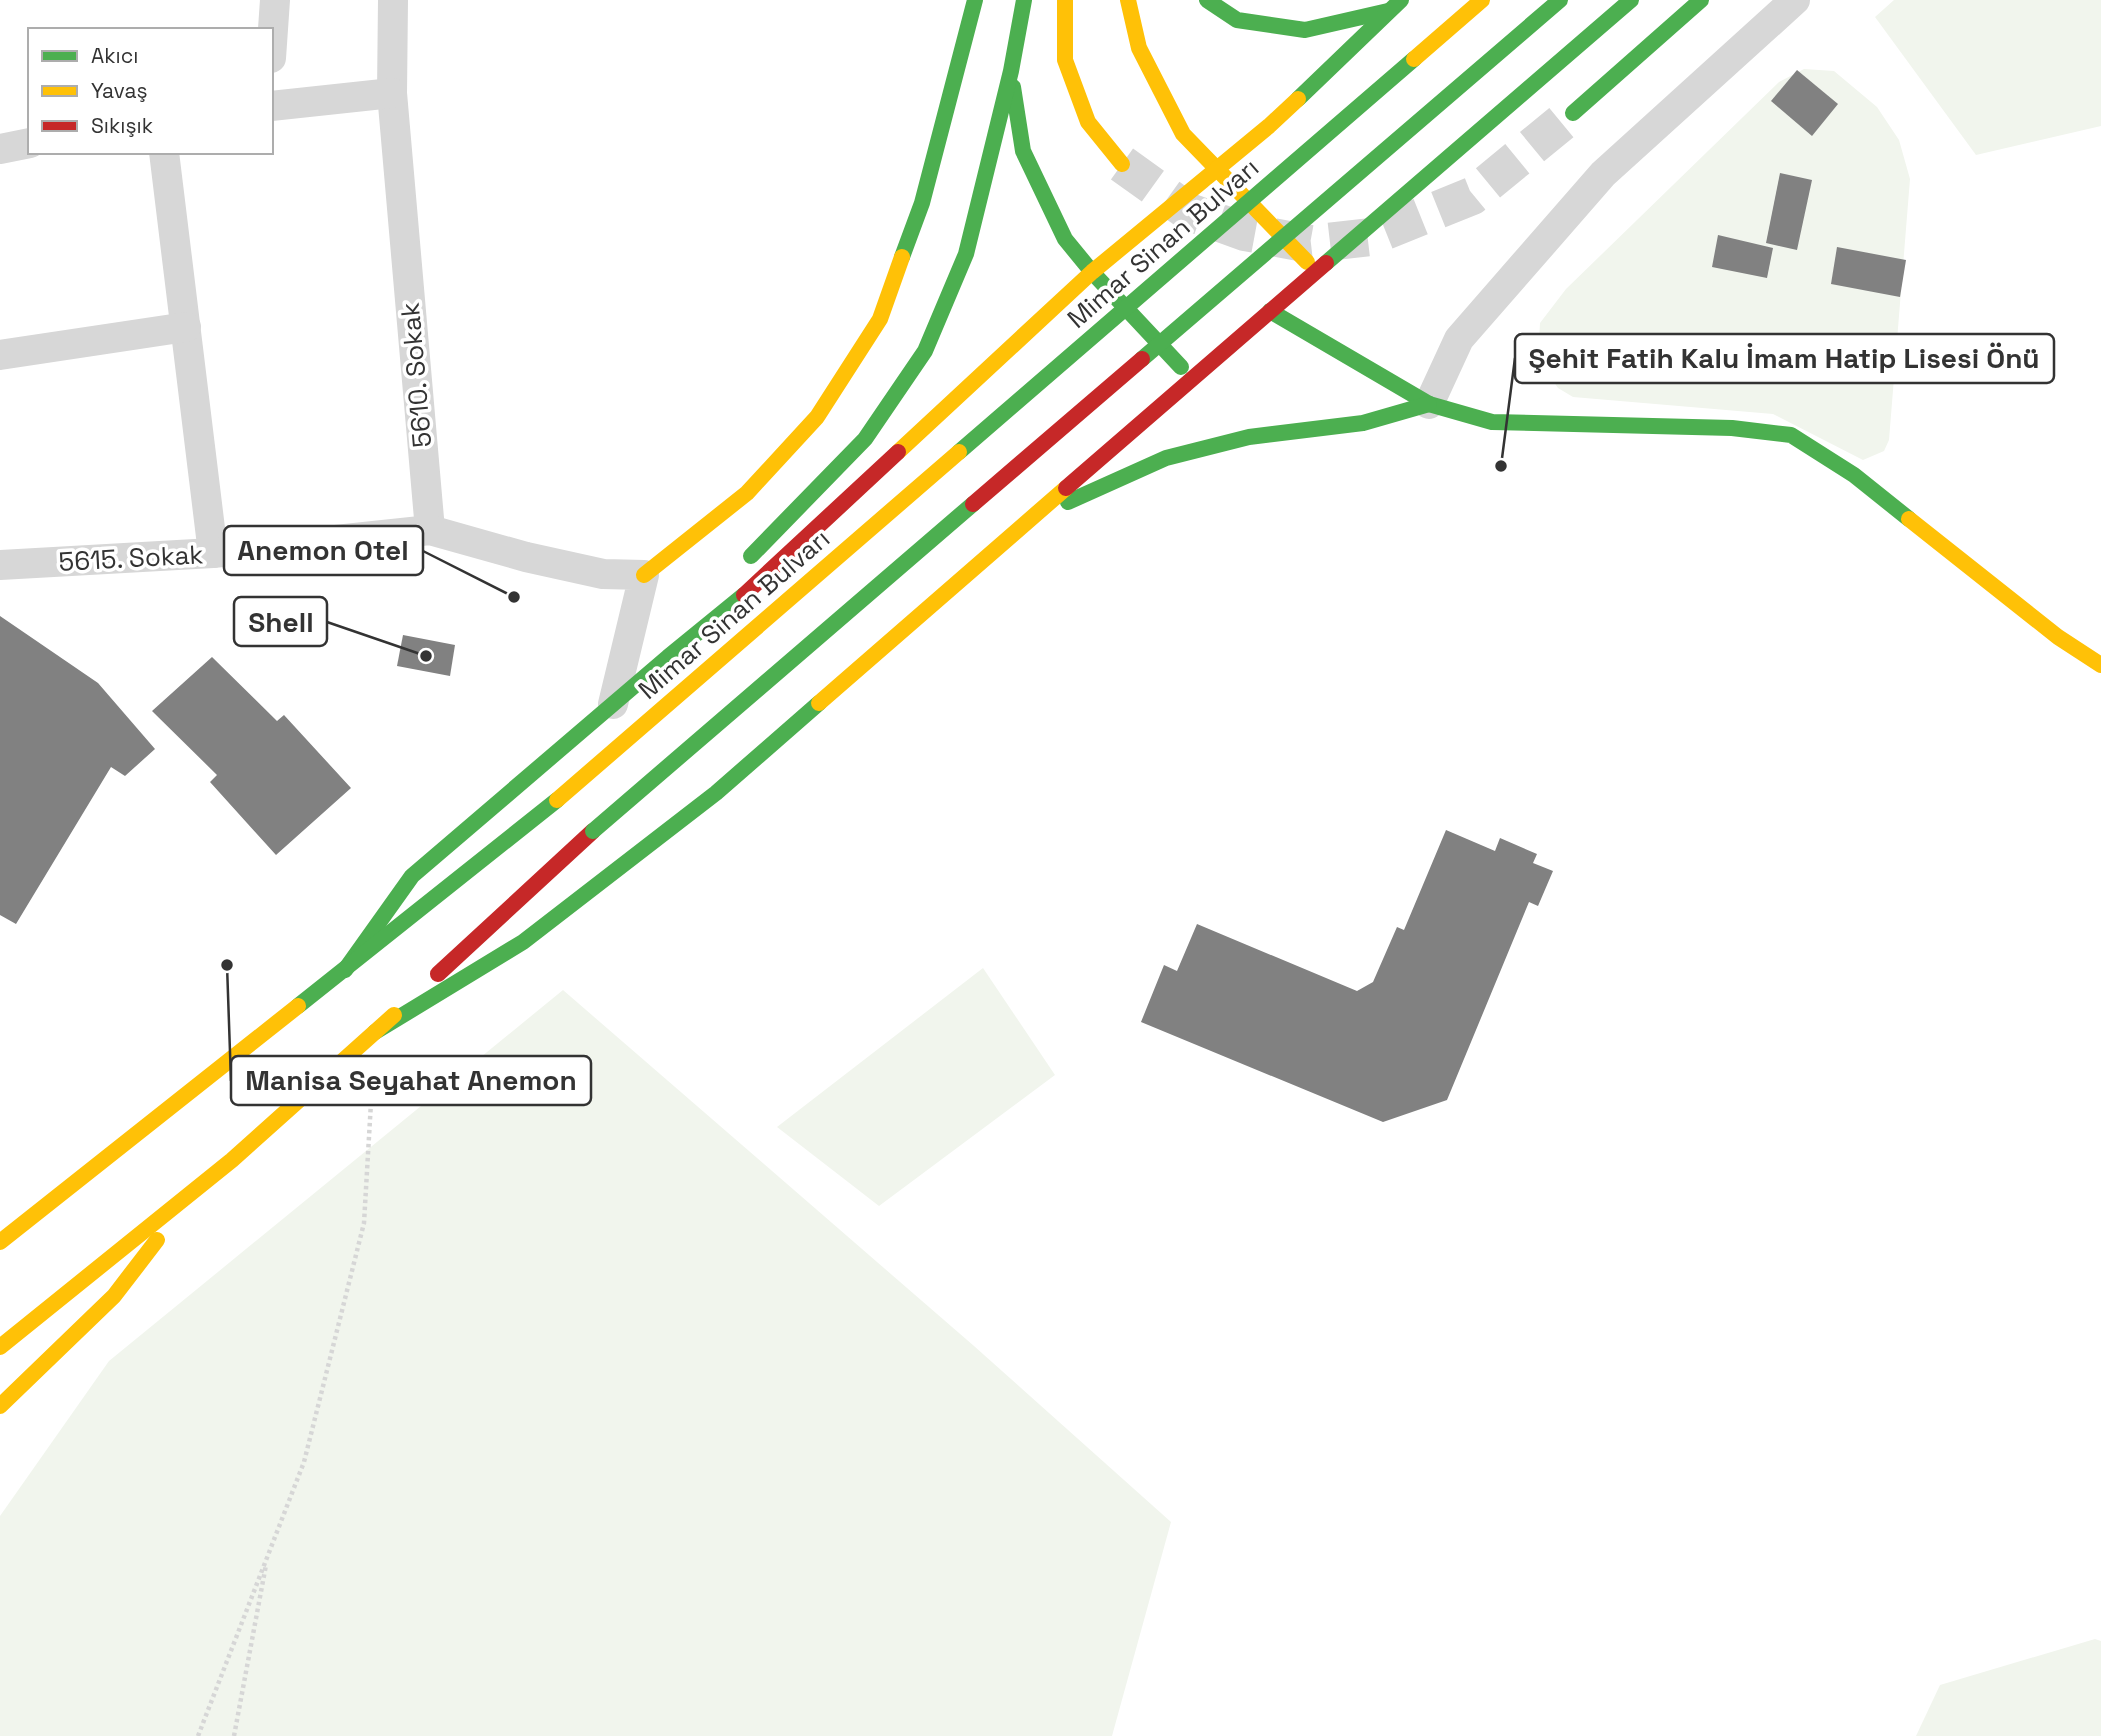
<svg xmlns="http://www.w3.org/2000/svg" width="2101" height="1736" font-family="'Space Grotesk',sans-serif">
	<rect width="100%" height="100%" fill="#fff"/>
	<g fill="#f1f5ed">
		<path d="M1894 0H2101V126L1976 155 1875 17Z"/>
		<path d="M1804 69 1834 71 1877 107 1899 140 1910 179 1889 440 1884 451 1863 460 1773 414 1573 397 1558 388 1538 359 1540 323 1566 289 1779 82Z"/>
		<path d="M983 968 1055 1075 879 1206 777 1127Z"/>
		<path d="M563 990 974 1346 1171 1522 1112 1736H0V1516L109 1361Z"/>
		<path d="M2095 1639 2101 1641V1736H1916L1940 1685Z"/>
	</g>
	<g fill="#818181">
		<path d="M1797 70 1838 104 1812 136 1771 101Z"/>
		<path d="M1780 173 1812 180 1797 250 1766 243Z"/>
		<path d="M1718 235 1773 248 1767 278 1712 267Z"/>
		<path d="M1837 247 1906 260 1900 297 1831 284Z"/>
		<path d="M0 616 98 683 155 749 125 776 111 767 16 924 0 915Z"/>
		<path d="M403 635 455 645 450 676 397 666Z"/>
		<path d="M212 657 277 721 284 715 351 788 276 855 210 782 217 775 152 711Z"/>
		<path d="M1446 830 1495 851 1500 838 1537 854 1533 863 1553 871 1538 906 1529 902 1447 1100 1383 1122 1141 1022 1164 965 1177 971 1197 924 1357 991 1373 982 1397 927 1404 930Z"/>
	</g>
	<g fill="none" stroke-linecap="round" stroke-linejoin="round">
		<path stroke="#d6d6d6" stroke-width="38" stroke-dasharray="38 19" stroke-linecap="butt" d="M1122 164 1189 212 1245 232 1310 244 1370 237 1472 196 1573 113"/>
		<g stroke="#d6d6d6" stroke-width="4.5" stroke-dasharray="3.5 3.5" stroke-linecap="butt">
			<path d="M198 1736 304 1462 364 1223 372 1085"/>
			<path d="M234 1736 266 1565"/>
		</g>
		<g stroke="#d7d7d7" stroke-width="30">
			<path d="M393 0 392 93 430 530"/>
			<path d="M271 58 275 0"/>
			<path d="M271 106 392 93"/>
			<path d="M0 149 30 143"/>
			<path d="M164 152 213 553"/>
			<path d="M0 355 186 327"/>
			<path d="M1429 404 1459 339 1603 174 1795 0"/>
			<path d="M0 565 213 553 430 530 526 557 603 574 644 575 613 704"/>
		</g>
		<g stroke="#4caf50" stroke-width="16">
			<path d="M1207 0 1237 20 1305 30 1388 11"/>
			<path d="M1013 87 1023 151 1065 239 1092 272 1181 367"/>
			<path d="M1298 99 1401 0"/>
			<path d="M1573 113 1701 0"/>
			<path d="M902 257 922 203 975 0"/>
			<path d="M1326 263 1631 0"/>
			<path d="M1270 311 1429 404"/>
			<path d="M1429 404 1492 422 1732 428 1791 435 1854 475 1909 519"/>
			<path d="M1068 502 1166 458 1249 437 1363 423 1429 404"/>
			<path d="M751 556 865 439 925 351 966 254 1011 71 1024 0"/>
			<path d="M345 970 412 876 668 657 744 595"/>
			<path d="M298 1006 557 800"/>
			<path d="M375 1032 523 942 716 793 819 703"/>
		</g>
		<g stroke="#ffc107" stroke-width="16">
			<path d="M1065 0V60L1088 122 1122 164"/>
			<path d="M1128 0 1139 48 1183 134 1307 262"/>
			<path d="M898 452 1092 272 1269 126 1298 99"/>
			<path d="M1909 519 2058 637 2101 665"/>
			<path d="M644 575 747 493 817 417 880 319 902 257"/>
			<path d="M819 703 1066 488"/>
			<path d="M0 1242 298 1006"/>
			<path d="M0 1347 232 1160 394 1015"/>
			<path d="M0 1406 114 1296 157 1240"/>
		</g>
		<g stroke="#c62828" stroke-width="16">
			<path d="M1066 488 1326 263"/>
			<path d="M744 595 898 452"/>
			<path d="M438 974 593 831"/>
		</g>
		<g stroke="#4caf50" stroke-width="16">
			<path d="M1142 359 1560 0"/>
			<path d="M959 452 1414 59"/>
			<path d="M593 831 973 504"/>
		</g>
		<g stroke="#ffc107" stroke-width="16">
			<path d="M1414 59 1482 0"/>
			<path d="M557 800 959 452"/>
		</g>
		<path stroke="#c62828" stroke-width="16" d="M973 504 1142 359"/>
	</g>
	<g text-anchor="middle" stroke-width="7" stroke-linejoin="round" paint-order="stroke">
		<g font-size="26" fill="#333" stroke="#fff">
			<text transform="translate(1163 243) rotate(-41)" y="9">Mimar Sinan Bulvarı</text>
			<text transform="translate(416 375) rotate(-95)" y="9">5610. Sokak</text>
			<text transform="translate(131 558) rotate(-3)" y="9">5615. Sokak</text>
			<text transform="translate(734 614) rotate(-41)" y="9">Mimar Sinan Bulvarı</text>
		</g>
	</g>
	<path fill="none" stroke="#333" stroke-width="2.5" d="M1501 466L1515 358M514 597L423 551M426 656L327 622M227 965L231 1081"/>
	<g fill="#333" stroke="#fff" stroke-width="2.5">
		<circle cx="1501" cy="466" r="7"/>
		<circle cx="514" cy="597" r="7"/>
		<circle cx="426" cy="656" r="7"/>
		<circle cx="227" cy="965" r="7"/>
	</g>
	<g fill="#fff" stroke="#333" stroke-width="2.5">
		<rect x="1515" y="334" width="539" height="49" rx="7"/>
		<rect x="224" y="526" width="199" height="49" rx="7"/>
		<rect x="234" y="597" width="93" height="49" rx="7"/>
		<rect x="231" y="1056" width="360" height="49" rx="7"/>
	</g>
	<g font-size="28" text-anchor="middle" font-weight="bold" fill="#333">
		<text x="1784" y="368">Şehit Fatih Kalu İmam Hatip Lisesi Önü</text>
		<text x="323" y="560">Anemon Otel</text>
		<text x="281" y="632">Shell</text>
		<text x="411" y="1090">Manisa Seyahat Anemon</text>
	</g>
	<rect x="28" y="28" width="245" height="126" fill="#ffffff" stroke="#adadad" stroke-width="2"/>
	<rect x="42" y="51" width="35" height="10" fill="#4caf50" stroke="#adadad" stroke-width="2"/>
	<text x="91" y="63" font-size="21" fill="#333333">Akıcı</text>
	<rect x="42" y="86" width="35" height="10" fill="#ffc107" stroke="#adadad" stroke-width="2"/>
	<text x="91" y="98" font-size="21" fill="#333333">Yavaş</text>
	<rect x="42" y="121" width="35" height="10" fill="#c62828" stroke="#adadad" stroke-width="2"/>
	<text x="91" y="133" font-size="21" fill="#333333">Sıkışık</text>
</svg>
